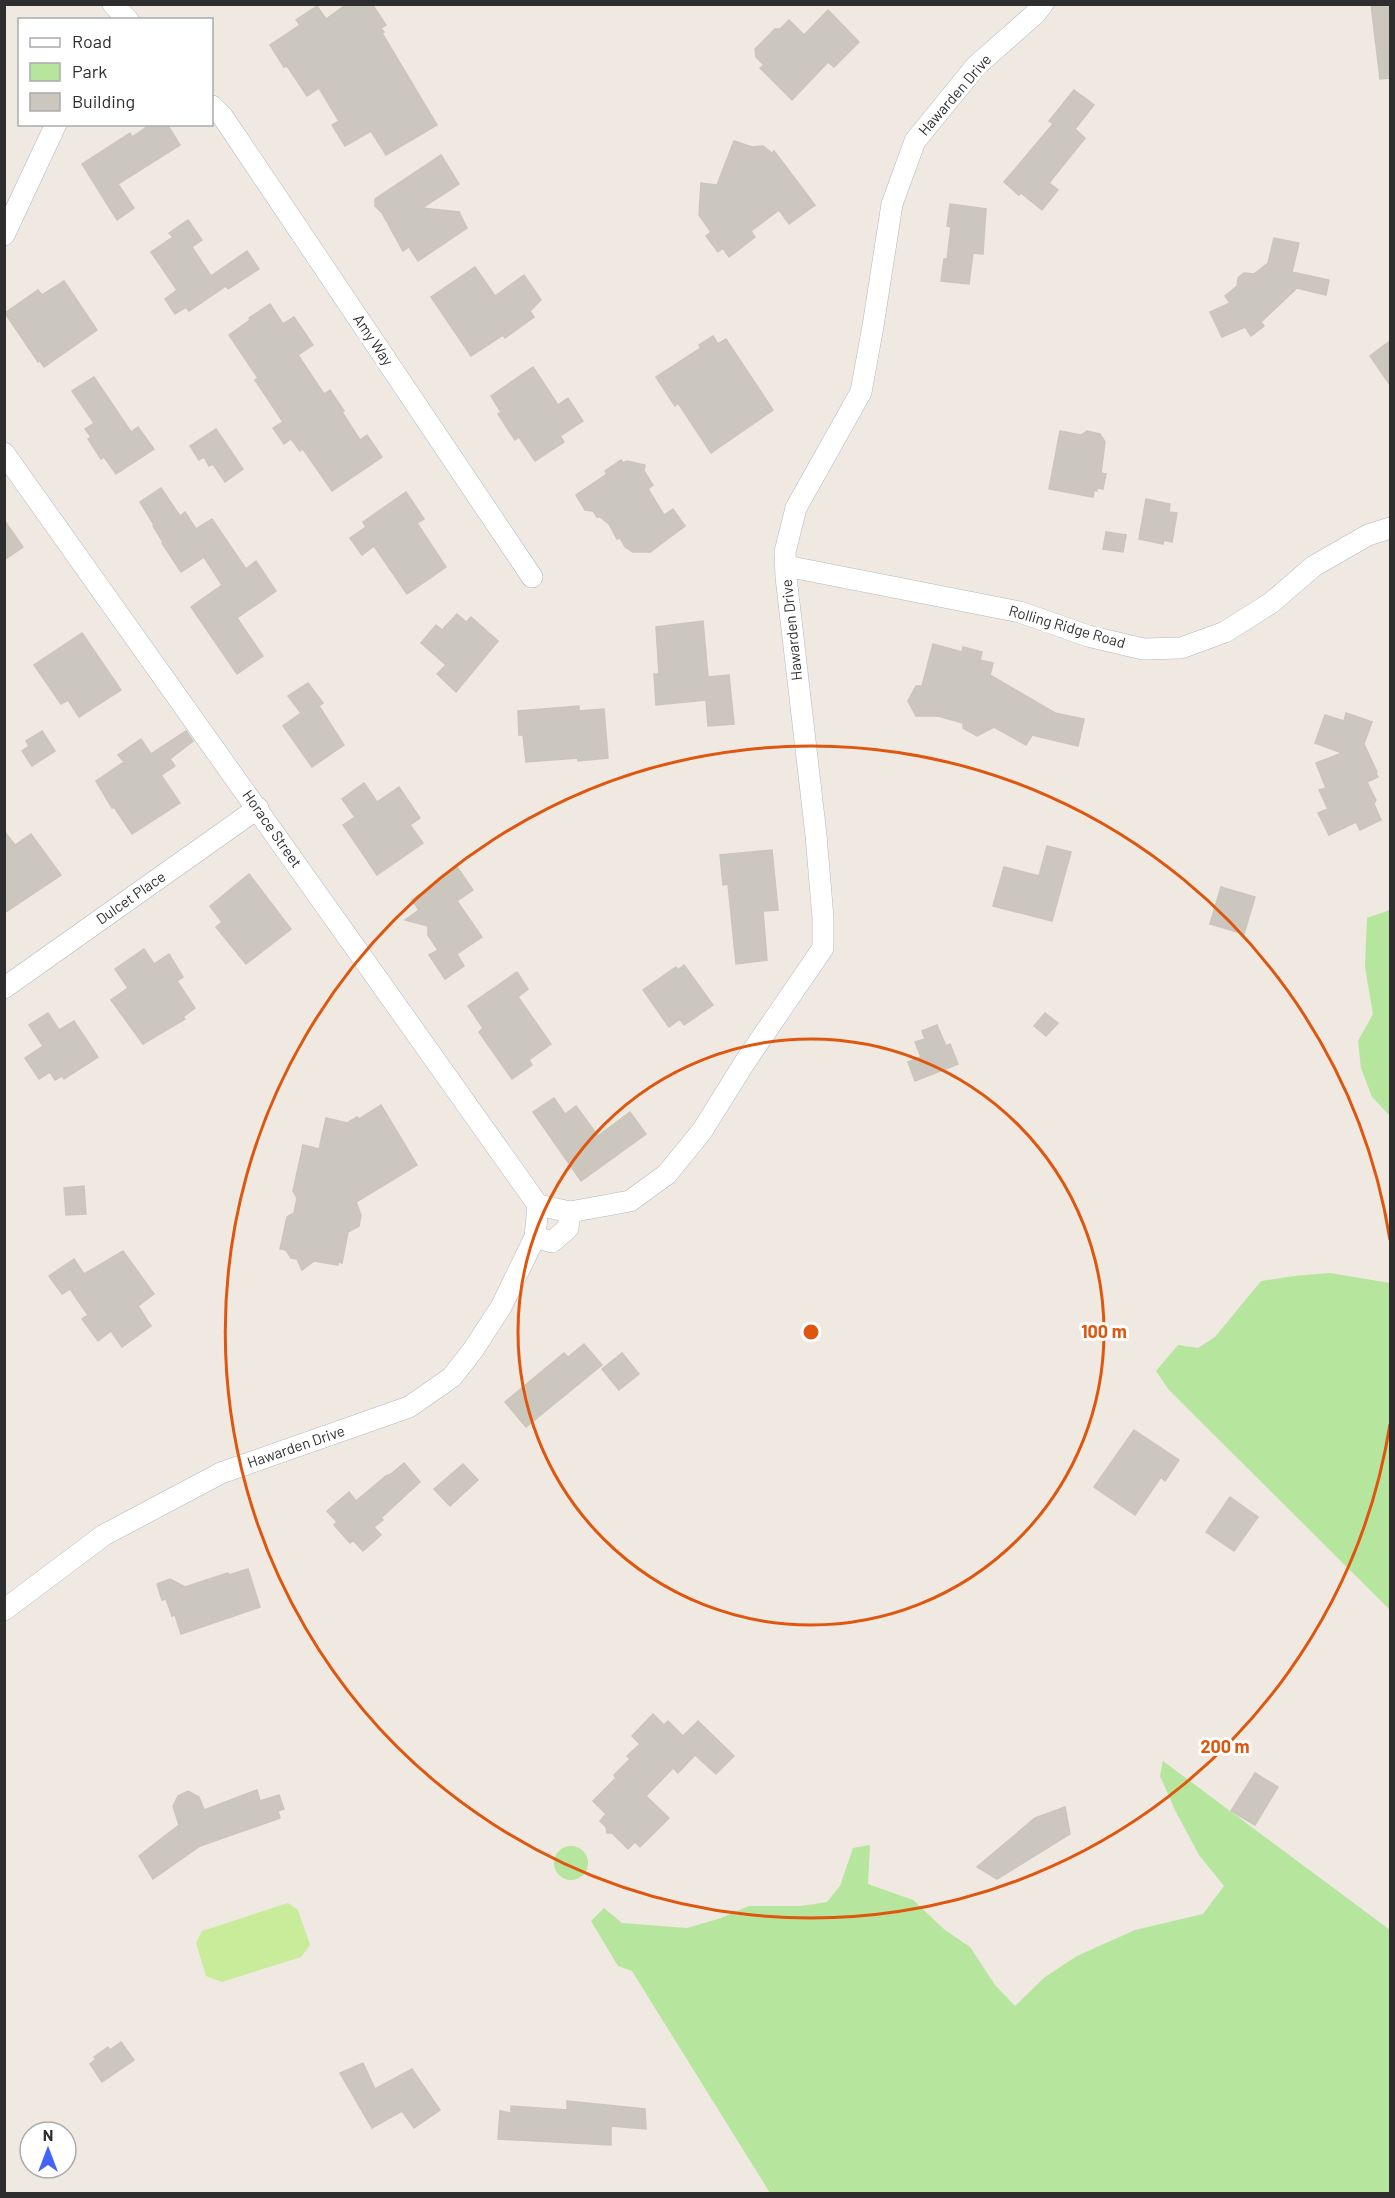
<svg xmlns="http://www.w3.org/2000/svg" width="1395" height="2198" font-family="Barlow,sans-serif">
	<rect width="100%" height="100%" fill="#efe9e1"/>
	<g fill="#b6e59e">
		<path d="M1390 910V1116L1372 1097 1361 1068 1358 1041 1373 1014 1365 967 1367 918Z"/>
		<path d="M1330 1273 1390 1283V1610L1169 1390 1156 1371 1178 1345 1198 1348 1215 1337 1261 1281 1294 1276Z"/>
		<path d="M1163 1761 1390 1930V2193H770L632 1971 618 1966 591 1921 604 1908 622 1923 687 1928 721 1918 749 1906H801L827 1902 840 1886 853 1848 870 1845 868 1884 913 1900 945 1930 970 1947 995 1985 1015 2006 1045 1977 1077 1956 1135 1930 1203 1914 1224 1886 1199 1855 1176 1812 1160 1776Z"/>
		<circle cx="571" cy="1863" r="17"/>
	</g>
	<path fill="#c9ec9a" d="M288 1903 298 1910 310 1945 301 1957 222 1982 206 1976 196 1943 202 1931Z"/>
	<g fill="#cbc7bf" stroke="#cbc5ba" stroke-width="1.5">
		<path d="M347 4H372L386 25 381 28 384 32 382 33 437 125 386 155 371 131 345 146 332 125 339 121 319 88 307 96 287 66 284 67 270 45 300 25 296 20 317 6 326 19Z"/>
		<path d="M1371 4H1390V78L1380 79Z"/>
		<path d="M828 10 859 42 834 67 828 62 792 100 760 68 764 65 756 57 755 49 775 29H780L789 20 804 35Z"/>
		<path d="M1074 90 1094 105 1075 129 1085 138 1049 183 1058 190 1042 210 1021 193 1019 195 1004 182 1053 124 1049 121Z"/>
		<path d="M151 124H167L180 145 118 184 134 208 117 220 82 164 130 133 132 137Z"/>
		<path d="M734 141 752 147 763 146 772 153 774 151 815 205 789 224 779 210 751 231 755 237 729 257 723 248 718 252 706 236 711 232 699 215 701 183 717 185Z"/>
		<path d="M441 155 459 184 422 208 459 212 467 228 418 261 409 247 403 251 382 213 375 206V199Z"/>
		<path d="M950 204 986 209 983 254 973 253 969 284 941 281 944 259H947L951 227 947 226Z"/>
		<path d="M188 220 202 240 192 247 211 276 247 251 259 269 228 289 226 286 189 311 186 307 175 314 165 299 177 290 151 252 173 237 169 233Z"/>
		<path d="M1274 238 1299 243 1292 272 1329 280 1326 295 1297 288 1261 322 1264 326 1251 336 1245 327 1222 337 1210 312 1230 303 1225 296 1237 286 1238 278 1244 273 1254 274 1268 263Z"/>
		<path d="M475 267 495 296 524 275 541 300 530 311 534 317 505 338 503 335 471 356 431 297Z"/>
		<path d="M64 281 97 330 44 367 40 361 38 362 5 313 38 290 42 295Z"/>
		<path d="M270 304 283 324 294 317 313 345 298 355 324 394 330 390 344 411 342 412 360 440 367 435 382 457 332 491 303 449 300 451 291 439 284 444 273 428 283 422 255 380 258 378 229 335 250 320 249 318Z"/>
		<path d="M713 336 718 344 726 339 773 410 711 453 678 403 675 406 656 377 701 348 699 345Z"/>
		<path d="M1390 341V385L1370 356Z"/>
		<path d="M533 367 558 405 568 398 583 421 560 436 564 442 535 461 519 437 515 440 498 414 501 412 491 396Z"/>
		<path d="M94 377 131 432 138 427 154 449 116 474 104 457 101 459 88 439 91 437 85 429 94 423 72 391Z"/>
		<path d="M216 429 243 469 225 482 213 464 209 466 204 457 199 460 190 446Z"/>
		<path d="M1060 431 1081 435 1087 431 1100 434 1105 442 1101 473 1106 474 1103 489 1097 488V491L1094 490 1093 497 1049 489Z"/>
		<path d="M621 460 623 463 627 461 645 465 644 471 653 485 648 489 664 515 673 509 685 526 650 552H633L625 547 620 538 617 539 609 524 600 517H597L593 511 585 510 576 495 607 474 605 471Z"/>
		<path d="M161 488 180 516 185 512 196 529 212 519 246 569 256 561 276 591 237 618 263 656 237 674 191 607 222 585 204 557 181 572 162 543 163 542 153 526 154 525 140 502Z"/>
		<path d="M406 492 424 519 417 523 446 567 407 594 374 546 362 555 350 538 366 527 363 522Z"/>
		<path d="M1146 499 1170 504 1169 512 1177 513 1172 542 1164 540 1163 544 1139 539Z"/>
		<path d="M4 520 23 547 4 560Z"/>
		<path d="M1106 532 1126 535 1123 552 1103 549Z"/>
		<path d="M457 614 466 622 471 617 498 641 456 692 437 674 446 665 421 643 436 625 442 630Z"/>
		<path d="M703 621 708 677 729 675 734 724 708 726 706 700 656 705 654 674H659L656 627Z"/>
		<path d="M82 633 121 690 79 717 68 700 61 704 34 665Z"/>
		<path d="M933 644 962 652 963 647 982 652 980 660 993 663 990 675 1055 713 1084 719 1078 746 1032 735 1026 745 994 727 977 736 963 728V723L938 716H916L908 701 916 686H922Z"/>
		<path d="M308 683 323 703 319 706 344 745 312 767 283 726 301 713 288 696Z"/>
		<path d="M579 706V711L604 709 608 758 578 761V758L526 762 523 735H519L518 711Z"/>
		<path d="M1346 713 1372 722 1364 744 1377 772 1376 773 1378 777 1367 782 1376 800 1374 804 1381 820 1360 830 1356 822 1329 835 1318 813 1328 809 1319 790 1326 788 1316 763 1342 753 1315 743 1325 715 1344 721Z"/>
		<path d="M42 731 55 751 32 766 22 751 29 746 26 741Z"/>
		<path d="M186 731 193 741 170 759 175 766 161 775 180 803 132 834 114 807 112 808 96 781 124 762 118 755 141 739 151 754Z"/>
		<path d="M364 783 377 802 399 787 420 818 410 825 423 843 377 875 343 825 355 817 342 799Z"/>
		<path d="M4 831 15 845 31 834 61 875 4 913Z"/>
		<path d="M1047 846 1071 852 1052 921 993 906 1004 867 1039 876Z"/>
		<path d="M772 850 778 910 763 911 767 960 736 964 728 884 723 885 720 855Z"/>
		<path d="M457 867 473 890 457 901 482 937 457 954 464 966 445 979 429 955 438 950 428 935V926L405 920 419 910 412 900Z"/>
		<path d="M249 874 291 929 246 964 216 927 222 922 210 906Z"/>
		<path d="M1221 887 1255 897 1244 934 1210 924Z"/>
		<path d="M144 949 154 964 169 954 183 977 177 981 195 1008 183 1017 185 1019 143 1044 111 1000 128 988 115 969Z"/>
		<path d="M684 965 713 1005 684 1025 680 1019 669 1027 643 990 676 967 678 970Z"/>
		<path d="M517 972 528 989 518 997 551 1044 529 1060 532 1065 512 1079 479 1032 483 1028 468 1006Z"/>
		<path d="M48 1013 59 1030 74 1021 98 1057 64 1079 62 1076 55 1080 50 1072 39 1079 25 1058 43 1046 29 1025Z"/>
		<path d="M1045 1013 1058 1023 1046 1036 1034 1026Z"/>
		<path d="M937 1025 946 1046 950 1044 958 1064 915 1081 908 1062 921 1057 915 1042 925 1039 922 1031Z"/>
		<path d="M554 1098 565 1114 576 1106 598 1136 630 1112 646 1134 581 1181 533 1112Z"/>
		<path d="M381 1105 417 1165 356 1202 361 1215 359 1226 348 1232 342 1263 338 1262V1265L314 1261 302 1270 297 1259 291 1258 286 1250 280 1249 287 1217 294 1213 297 1198 293 1191 303 1145 319 1149 326 1118 347 1123 357 1117 359 1119Z"/>
		<path d="M84 1186 86 1214 66 1215 64 1188Z"/>
		<path d="M123 1251 154 1294 138 1306 151 1326 122 1347 111 1331 98 1341 82 1319 88 1315 70 1289 62 1294 49 1276 74 1259 84 1274Z"/>
		<path d="M584 1344 602 1365 526 1427 505 1402 564 1353 568 1357Z"/>
		<path d="M622 1353 639 1374 619 1390 602 1369Z"/>
		<path d="M1134 1430 1179 1460 1165 1481 1161 1477 1135 1515 1094 1487Z"/>
		<path d="M404 1463 420 1482 381 1518 383 1520 374 1527 381 1535 363 1551 353 1540 350 1543 334 1525 337 1522 327 1511 349 1492 356 1501 386 1476 391 1474Z"/>
		<path d="M463 1464 478 1480 450 1506 434 1489Z"/>
		<path d="M1230 1497 1258 1517 1234 1551 1206 1532Z"/>
		<path d="M248 1569 260 1607 181 1634 175 1615 172 1616 166 1599 162 1600 157 1584 170 1579 185 1587 228 1573 229 1575Z"/>
		<path d="M653 1714 664 1725 668 1721 683 1736 698 1721 734 1756 716 1774 695 1755 678 1773 673 1768 646 1796 669 1818 640 1847 635 1842 628 1849 612 1833H607L606 1827 600 1821 606 1814 593 1801 616 1778 614 1775 630 1759 627 1756 640 1744 632 1736Z"/>
		<path d="M1255 1773 1278 1787 1255 1825 1231 1811Z"/>
		<path d="M257 1790 260 1801 279 1795 284 1809 278 1811 280 1818 200 1846 153 1879 139 1856 179 1825 173 1806 178 1796 188 1791 199 1797 204 1810Z"/>
		<path d="M1065 1807 1070 1834 997 1879 977 1867 1035 1818Z"/>
		<path d="M121 2042 134 2060 102 2082 90 2064 96 2059 94 2057 108 2047 110 2050Z"/>
		<path d="M363 2063 375 2089 412 2069 440 2110 414 2128 402 2111 372 2128 340 2073Z"/>
		<path d="M567 2101 645 2109 646 2129 611 2126V2145L498 2139 500 2111 511 2113V2106L567 2110Z"/>
	</g>
	<g fill="none" stroke-linecap="round" stroke-linejoin="round">
		<defs>
			<g id="street">
				<path d="M113 4 128 20"/>
				<path d="M212 106 223 117 532 577"/>
				<path d="M4 235 56 124"/>
				<path d="M4 453 538 1205"/>
				<path d="M786 566 1020 612 1088 636 1143 649 1181 648 1225 632 1271 603 1314 566 1368 535 1390 528"/>
				<path d="M4 988 258 808"/>
				<path d="M538 1205 570 1212 630 1201 667 1174 702 1131 745 1062 823 948V918L816 835 786 577 785 552 796 508 861 392 873 326 892 204 915 141 976 66 1035 14 1043 4"/>
				<path d="M535 1237 552 1242 568 1228 570 1212"/>
				<path d="M4 1610 104 1535 221 1473 409 1407 452 1377 473 1350 501 1307 535 1237 538 1205"/>
			</g>
		</defs>
		<use href="#street" stroke="#b4b7c1" stroke-width="22"/>
		<use href="#street" stroke="#fff" stroke-width="21"/>
	</g>
	<g fill="none" stroke="#df570e" stroke-width="3">
		<circle cx="811" cy="1332" r="293"/>
		<path d="M1390 1424A586 586 0 1 1 1390 1240"/>
	</g>
	<g text-anchor="middle" stroke-width="6" stroke-linejoin="round" paint-order="stroke">
		<g font-size="15" fill="#2e2e2e" stroke="#fff">
			<text transform="translate(955 95) rotate(-49)" y="5">Hawarden Drive</text>
			<text transform="translate(373 340) rotate(56)" y="5">Amy Way</text>
			<text transform="translate(1067 627) rotate(16)" y="5">Rolling Ridge Road</text>
			<text transform="translate(792 630) rotate(-96)" y="5">Hawarden Drive</text>
			<text transform="translate(272 829) rotate(55)" y="5">Horace Street</text>
			<text transform="translate(131 898) rotate(-35)" y="5">Dulcet Place</text>
			<text transform="translate(296 1447) rotate(-19)" y="5">Hawarden Drive</text>
		</g>
	</g>
	<circle cx="811" cy="1332" r="9" fill="#df570e" stroke="#fff" stroke-width="3"/>
	<g font-size="18" text-anchor="middle" font-weight="bold" fill="#df570e" stroke="#fff" stroke-width="6" stroke-linejoin="round" paint-order="stroke">
		<text x="1104" y="1338">100 m</text>
		<text x="1225" y="1753">200 m</text>
	</g>
	<rect width="1395" height="2198" fill="none" stroke="#2e2e2e" stroke-width="12"/>
	<rect x="18" y="18" width="195" height="108" fill="#ffffff" stroke="#ababab" stroke-width="1.5"/>
	<rect x="30" y="38" width="30" height="9" fill="#ffffff" stroke="#ababab" stroke-width="1.5"/>
	<text x="72" y="48" font-size="18" fill="#2e2e2e">Road</text>
	<rect x="30" y="63" width="30" height="18" fill="#b6e59e" stroke="#ababab" stroke-width="1.5"/>
	<text x="72" y="78" font-size="18" fill="#2e2e2e">Park</text>
	<rect x="30" y="93" width="30" height="18" fill="#cbc7bf" stroke="#ababab" stroke-width="1.5"/>
	<text x="72" y="108" font-size="18" fill="#2e2e2e">Building</text>
	<g transform="translate(48 2150)"><circle r="28" fill="#ffffff" stroke="#ababab" stroke-width="1.5"/>
	<path d="M0-4.5L10 22L0 15L-10 22Z" fill="#4264fb"/>
	<text y="-9" font-size="16" font-weight="bold" text-anchor="middle" fill="#2e2e2e">N</text>
	</g>
</svg>
